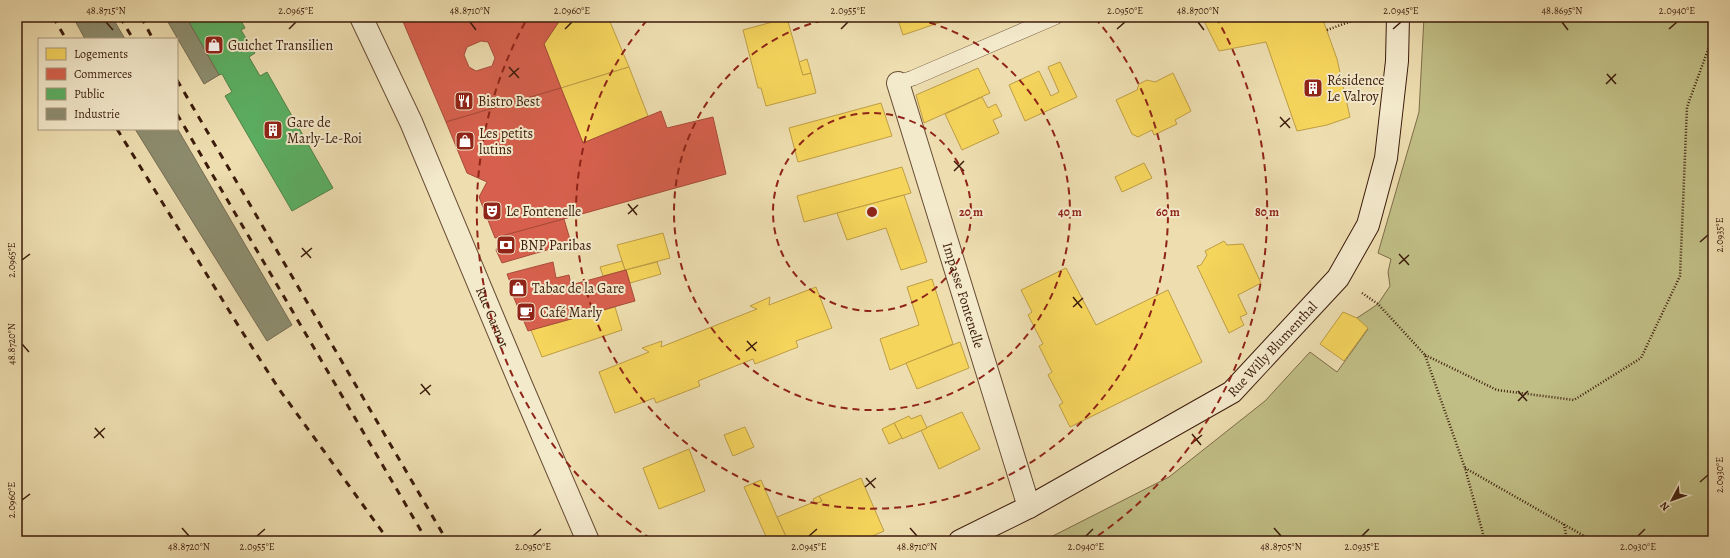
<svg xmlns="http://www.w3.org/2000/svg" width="1730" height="558" font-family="Alegreya,serif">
	<rect width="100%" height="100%" fill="#edddaf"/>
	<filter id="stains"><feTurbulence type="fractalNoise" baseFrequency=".005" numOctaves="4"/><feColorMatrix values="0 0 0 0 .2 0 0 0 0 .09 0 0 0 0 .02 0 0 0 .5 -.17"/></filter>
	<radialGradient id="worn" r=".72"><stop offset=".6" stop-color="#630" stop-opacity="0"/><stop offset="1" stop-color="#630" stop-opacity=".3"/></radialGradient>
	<path fill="#c0be85" stroke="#7e6c48" d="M1424 17H1713V541H1043L1169 477 1265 401 1310 352 1337 372 1368 329 1357 318 1378 304 1390 286 1388 272 1391 259 1378 253 1419 112Z"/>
	<g fill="#f6d55c" stroke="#be9d44">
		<path d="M562 17H608L629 67 561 88 544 44Z"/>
		<path d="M897 17H952L953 18 903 35Z"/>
		<path d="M1202 17H1322L1337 59 1350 117 1327 125 1297 131 1266 42 1219 51Z"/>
		<path d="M787 18 803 75 811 73 816 93 766 106 761 88H758L743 30Z"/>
		<path d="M807 59 811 73 803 75 799 62Z"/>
		<path d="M1060 62 1077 97 1025 121 1009 85 1039 71 1051 96 1059 92 1048 67Z"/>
		<path d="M629 67 648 116 583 143 561 88Z"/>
		<path d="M978 68 990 93 924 123 916 95Z"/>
		<path d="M1173 73 1191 111 1175 120 1177 124 1154 135 1152 130 1138 137 1132 134 1116 100 1137 90 1139 84 1147 80 1155 82Z"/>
		<path d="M982 97 988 108 996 104 1002 116 993 120 999 133 962 150 945 114Z"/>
		<path d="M881 103 892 136 798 162 789 128Z"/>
		<path d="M1144 163 1152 178 1122 192 1115 177Z"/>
		<path d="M902 167 911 193 804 222 797 196Z"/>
		<path d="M904 195 927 262 901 270 886 228 847 240 837 213Z"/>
		<path d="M663 233 670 258 625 270 617 245Z"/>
		<path d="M1224 241 1227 245 1243 244 1261 283 1238 295 1247 314 1240 317 1244 325 1229 333 1197 266 1201 265 1207 255 1205 251Z"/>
		<path d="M622 261 625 270 603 276 600 267Z"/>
		<path d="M657 262 661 274 630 283 626 270Z"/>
		<path d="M1066 268 1096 325 1168 290 1202 362 1070 427 1059 405 1063 403 1048 375 1052 372 1039 346 1043 344 1028 315 1032 312 1021 290Z"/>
		<path d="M932 279 953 344 890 370 880 339 919 325 907 287Z"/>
		<path d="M816 287 832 328 796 341 798 347 755 364 753 359 698 381 700 386 656 403 654 398 615 413 599 372 649 352 642 348 662 341 661 347 757 309 750 306 770 297 769 305Z"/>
		<path d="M615 307 622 330 542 357 531 330Z"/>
		<path d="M1343 312 1357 318 1368 328 1344 361 1320 344Z"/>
		<path d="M960 342 969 368 917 389 906 363Z"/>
		<path d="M962 412 980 449 939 469 921 430Z"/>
		<path d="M921 415 927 428 902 439 894 423 909 416 911 419Z"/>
		<path d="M894 423 902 438 889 444 882 429Z"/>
		<path d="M745 427 754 447 733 456 724 435Z"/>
		<path d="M689 449 705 491 659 509 643 468Z"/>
		<path d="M861 478 884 531 861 541H788L777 517 814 502 815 504 822 501 819 496Z"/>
		<path d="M761 480 777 517 788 541H768L744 487Z"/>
		<path d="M819 496 822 501 815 504 813 499Z"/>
	</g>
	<g fill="#d6604d" stroke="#a84b39" fill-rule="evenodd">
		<path d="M401 17H562L544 44 561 88 446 122ZM481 41 488 42 495 58 492 66 476 71 469 67 464 55 467 47Z"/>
		<path d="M561 88 583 143 661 111 667 128 713 117 726 174 495 238 479 197 487 182 467 173 446 122Z"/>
		<path d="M564 219 571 243 502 263 496 250 505 235Z"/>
		<path d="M553 262 556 278 569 275 571 285 626 270 635 301 528 331 511 291 513 290 507 274Z"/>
	</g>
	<path fill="#5aae61" stroke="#518247" d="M186 17H239L245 28 241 30 255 53 249 57 260 76 267 72 333 188 292 211 225 96 232 92 222 74 219 75Z"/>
	<g fill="#8c8c6e" stroke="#746a50">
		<path d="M73 17H112L125 39H85Z"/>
		<path d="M165 17H186L219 75 204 84Z"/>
		<path d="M177 128 292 325 267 341 135 129Z"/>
	</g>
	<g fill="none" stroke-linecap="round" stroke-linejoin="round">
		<defs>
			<path id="lane" d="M898 83 913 78 1055 17"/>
			<g id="street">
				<path id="s1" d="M361 17 411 122 521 385 588 541"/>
				<path id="s2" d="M898 83 1029 507"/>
			</g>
			<g id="secondary">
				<path id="s3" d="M960 541 1029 507 1232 392 1338 278 1368 225 1386 158 1397 61 1398 17"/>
			</g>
		</defs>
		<use href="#lane" stroke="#684c34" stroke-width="16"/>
		<use href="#street" stroke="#684c34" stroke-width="24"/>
		<use href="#secondary" stroke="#3b1b0b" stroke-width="24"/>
		<g stroke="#3b1b0b" stroke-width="2.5" stroke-dasharray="1 2" stroke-linecap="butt">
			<path d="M1327 30 1357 19 1369 17"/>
			<path d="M1362 293 1378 304 1425 355 1465 468 1485 541"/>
			<path d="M1425 355 1497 390 1574 400 1641 358 1680 276 1687 107 1713 36"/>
			<path d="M1465 468 1593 541"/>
			<path d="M1564 524 1567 541"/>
		</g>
		<use href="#lane" stroke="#f3e9cb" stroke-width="15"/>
		<use href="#street" stroke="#f3e9cb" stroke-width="22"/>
		<use href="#secondary" stroke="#f3e9cb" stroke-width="22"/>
		<g stroke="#3b1b0b" stroke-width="3" stroke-dasharray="7 7" stroke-linecap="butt">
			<path d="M53 17 66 39"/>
			<path d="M120 17 133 39"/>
			<path d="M141 17 153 39"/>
			<path d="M177 80 447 541"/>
			<path d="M177 114 427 541"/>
			<path d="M117 129 241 330 279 389 389 541"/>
		</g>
	</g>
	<path fill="none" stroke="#3b1b0b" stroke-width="1.5" d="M106 22 113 30M470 22 476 30M1198 22 1204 30M1562 22 1568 30M289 29 296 22M565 29 572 22M841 29 848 22M1117 29 1125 22M1393 29 1401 22M1669 29 1677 22M509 67 519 78M1607 74 1616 84M509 77 519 68M1606 84 1616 74M1280 117 1290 128M1280 127 1290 118M954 161 964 171M954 171 964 161M628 204 637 215M628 214 638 205M1700 242 1708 235M302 248 311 258M1399 254 1409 265M301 257 312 248M22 260 30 254M1399 264 1409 255M1073 297 1082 308M1073 307 1083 298M747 341 756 351M22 344 29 352M746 351 757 342M421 384 430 395M1518 391 1527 401M420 394 431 385M1518 401 1528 391M95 428 104 438M1192 434 1201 445M94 438 105 428M1191 444 1202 435M866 478 875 488M1700 482 1708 475M865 487 876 478M22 500 30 494M182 528 189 536M910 528 917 536M1274 528 1281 536M257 536 265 529M533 536 541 529M809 536 817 529M1086 536 1093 529M1362 536 1369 529M1638 536 1645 529"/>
	<g fill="none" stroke="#8f2418" stroke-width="2" stroke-dasharray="7 5">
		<circle cx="872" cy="212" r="99"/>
		<path d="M906 17A198 198 0 1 1 838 17"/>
		<path d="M1095 18A296 296 0 1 1 649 18"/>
		<path d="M651 539A395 395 0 0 1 528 17M1216 17A395 395 0 0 1 1093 539"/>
	</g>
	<defs>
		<symbol id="shop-square" viewBox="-11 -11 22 22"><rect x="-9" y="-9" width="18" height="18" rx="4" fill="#8f2418" stroke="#f3e9cb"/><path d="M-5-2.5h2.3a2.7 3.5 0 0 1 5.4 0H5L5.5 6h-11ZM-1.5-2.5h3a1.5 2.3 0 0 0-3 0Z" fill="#fff"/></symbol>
		<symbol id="building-square" viewBox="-11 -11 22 22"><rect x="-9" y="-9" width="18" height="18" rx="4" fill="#8f2418" stroke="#f3e9cb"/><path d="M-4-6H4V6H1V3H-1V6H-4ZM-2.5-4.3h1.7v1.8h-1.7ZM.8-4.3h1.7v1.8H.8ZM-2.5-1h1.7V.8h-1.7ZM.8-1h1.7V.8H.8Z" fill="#fff"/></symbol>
		<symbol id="restaurant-square" viewBox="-11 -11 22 22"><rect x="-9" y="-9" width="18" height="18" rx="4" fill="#8f2418" stroke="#f3e9cb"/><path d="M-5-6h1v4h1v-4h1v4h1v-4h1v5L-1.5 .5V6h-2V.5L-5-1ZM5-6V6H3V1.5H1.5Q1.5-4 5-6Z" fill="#fff"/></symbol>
		<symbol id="theatre-square" viewBox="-11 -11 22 22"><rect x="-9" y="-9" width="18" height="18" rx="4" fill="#8f2418" stroke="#f3e9cb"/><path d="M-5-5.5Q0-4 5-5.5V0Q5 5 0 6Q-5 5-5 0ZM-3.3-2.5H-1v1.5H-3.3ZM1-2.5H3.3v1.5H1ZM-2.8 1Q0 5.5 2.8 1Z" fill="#fff"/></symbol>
		<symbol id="bank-square" viewBox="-11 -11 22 22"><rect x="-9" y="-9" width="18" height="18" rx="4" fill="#8f2418" stroke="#f3e9cb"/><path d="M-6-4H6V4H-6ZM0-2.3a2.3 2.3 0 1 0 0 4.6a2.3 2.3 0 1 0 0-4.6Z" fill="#fff"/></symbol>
		<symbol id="cafe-square" viewBox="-11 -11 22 22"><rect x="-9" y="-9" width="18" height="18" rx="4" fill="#8f2418" stroke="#f3e9cb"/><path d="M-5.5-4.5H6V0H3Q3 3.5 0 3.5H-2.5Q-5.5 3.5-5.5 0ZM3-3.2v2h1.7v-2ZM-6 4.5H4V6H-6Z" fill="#fff"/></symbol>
	</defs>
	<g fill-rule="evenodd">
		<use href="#shop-square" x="203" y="34" width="22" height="22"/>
		<use href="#building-square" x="1302" y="77" width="22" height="22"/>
		<use href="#restaurant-square" x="453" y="90" width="22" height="22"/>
		<use href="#building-square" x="262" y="119" width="22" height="22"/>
		<use href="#shop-square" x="454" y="130" width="22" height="22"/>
		<use href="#theatre-square" x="481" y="200" width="22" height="22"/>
		<use href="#bank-square" x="495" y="234" width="22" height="22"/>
		<use href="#shop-square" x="507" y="277" width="22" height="22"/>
		<use href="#cafe-square" x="515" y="301" width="22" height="22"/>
	</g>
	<g text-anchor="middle" stroke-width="4" stroke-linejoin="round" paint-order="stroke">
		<g font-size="14" fill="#3b1b0b" stroke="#f3e9cb" text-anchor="start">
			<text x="228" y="50">Guichet Transilien</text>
			<text x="1327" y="85">Résidence<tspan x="1327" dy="16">Le Valroy</tspan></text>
			<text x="478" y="106">Bistro Best</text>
			<text x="287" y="127">Gare de<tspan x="287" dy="16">Marly-Le-Roi</tspan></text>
			<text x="479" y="138">Les petits<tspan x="479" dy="16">lutins</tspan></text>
			<text x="506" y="216">Le Fontenelle</text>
			<text x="520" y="250">BNP Paribas</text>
			<text x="532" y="293">Tabac de la Gare</text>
			<text x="540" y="317">Café Marly</text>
		</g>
		<g font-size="14" fill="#3b1b0b" stroke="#f3e9cb">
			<text dy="5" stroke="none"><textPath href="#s2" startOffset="222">Impasse Fontenelle</textPath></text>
			<text dy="5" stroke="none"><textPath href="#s1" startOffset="328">Rue Carnot</textPath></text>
			<text dy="5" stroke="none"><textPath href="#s3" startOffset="369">Rue Willy Blumenthal</textPath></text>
		</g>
	</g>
	<circle cx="872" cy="212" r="6" fill="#8f2418" stroke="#f3e9cb" stroke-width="2"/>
	<g font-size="12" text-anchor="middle" font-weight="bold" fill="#8f2418" stroke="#f3e9cb" stroke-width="4" stroke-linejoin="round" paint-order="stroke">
		<text x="971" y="216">20 m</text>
		<text x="1070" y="216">40 m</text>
		<text x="1168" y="216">60 m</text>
		<text x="1267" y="216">80 m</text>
	</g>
	<rect width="1730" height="558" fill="none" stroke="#edddaf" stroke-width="44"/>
	<rect x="38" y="38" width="140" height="92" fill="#f3e9cb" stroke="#a9977e"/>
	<rect x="46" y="48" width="20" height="12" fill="#f6d55c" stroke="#a9977e"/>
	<text x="74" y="58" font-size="12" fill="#3b1b0b">Logements</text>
	<rect x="46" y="68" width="20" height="12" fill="#d6604d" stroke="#a9977e"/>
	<text x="74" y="78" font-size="12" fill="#3b1b0b">Commerces</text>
	<rect x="46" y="88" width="20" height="12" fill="#5aae61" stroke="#a9977e"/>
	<text x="74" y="98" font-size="12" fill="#3b1b0b">Public</text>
	<rect x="46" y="108" width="20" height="12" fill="#8c8c6e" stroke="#a9977e"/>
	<text x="74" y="118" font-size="12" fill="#3b1b0b">Industrie</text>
	<g transform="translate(1672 500) rotate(229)" stroke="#f3e9cb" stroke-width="3" paint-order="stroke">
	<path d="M0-3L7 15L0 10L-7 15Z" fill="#3b1b0b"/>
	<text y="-6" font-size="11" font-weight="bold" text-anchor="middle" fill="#3b1b0b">N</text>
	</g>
	<rect x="22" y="22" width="1686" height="514" fill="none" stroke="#3b1b0b" stroke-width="1.5"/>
	<g font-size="10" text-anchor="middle" fill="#3b1b0b">
		<text x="106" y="14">48.8715°N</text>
		<text x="296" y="14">2.0965°E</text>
		<text x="470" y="14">48.8710°N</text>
		<text x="572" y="14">2.0960°E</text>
		<text x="848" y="14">2.0955°E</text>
		<text x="1125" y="14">2.0950°E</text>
		<text x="1198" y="14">48.8700°N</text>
		<text x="1401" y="14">2.0945°E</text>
		<text x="1562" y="14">48.8695°N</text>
		<text x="1677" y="14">2.0940°E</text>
		<text transform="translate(1719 235) rotate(-90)" y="4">2.0935°E</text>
		<text transform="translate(11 260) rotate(-90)" y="4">2.0965°E</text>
		<text transform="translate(11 344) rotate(-90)" y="4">48.8720°N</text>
		<text transform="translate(1719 475) rotate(-90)" y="4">2.0930°E</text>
		<text transform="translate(11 500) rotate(-90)" y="4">2.0960°E</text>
		<text x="189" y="550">48.8720°N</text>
		<text x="257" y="550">2.0955°E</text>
		<text x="533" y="550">2.0950°E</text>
		<text x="809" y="550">2.0945°E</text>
		<text x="917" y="550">48.8710°N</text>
		<text x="1086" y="550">2.0940°E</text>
		<text x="1281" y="550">48.8705°N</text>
		<text x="1362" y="550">2.0935°E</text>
		<text x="1638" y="550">2.0930°E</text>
	</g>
	<rect width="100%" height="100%" filter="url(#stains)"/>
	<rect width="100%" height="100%" fill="url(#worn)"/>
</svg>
